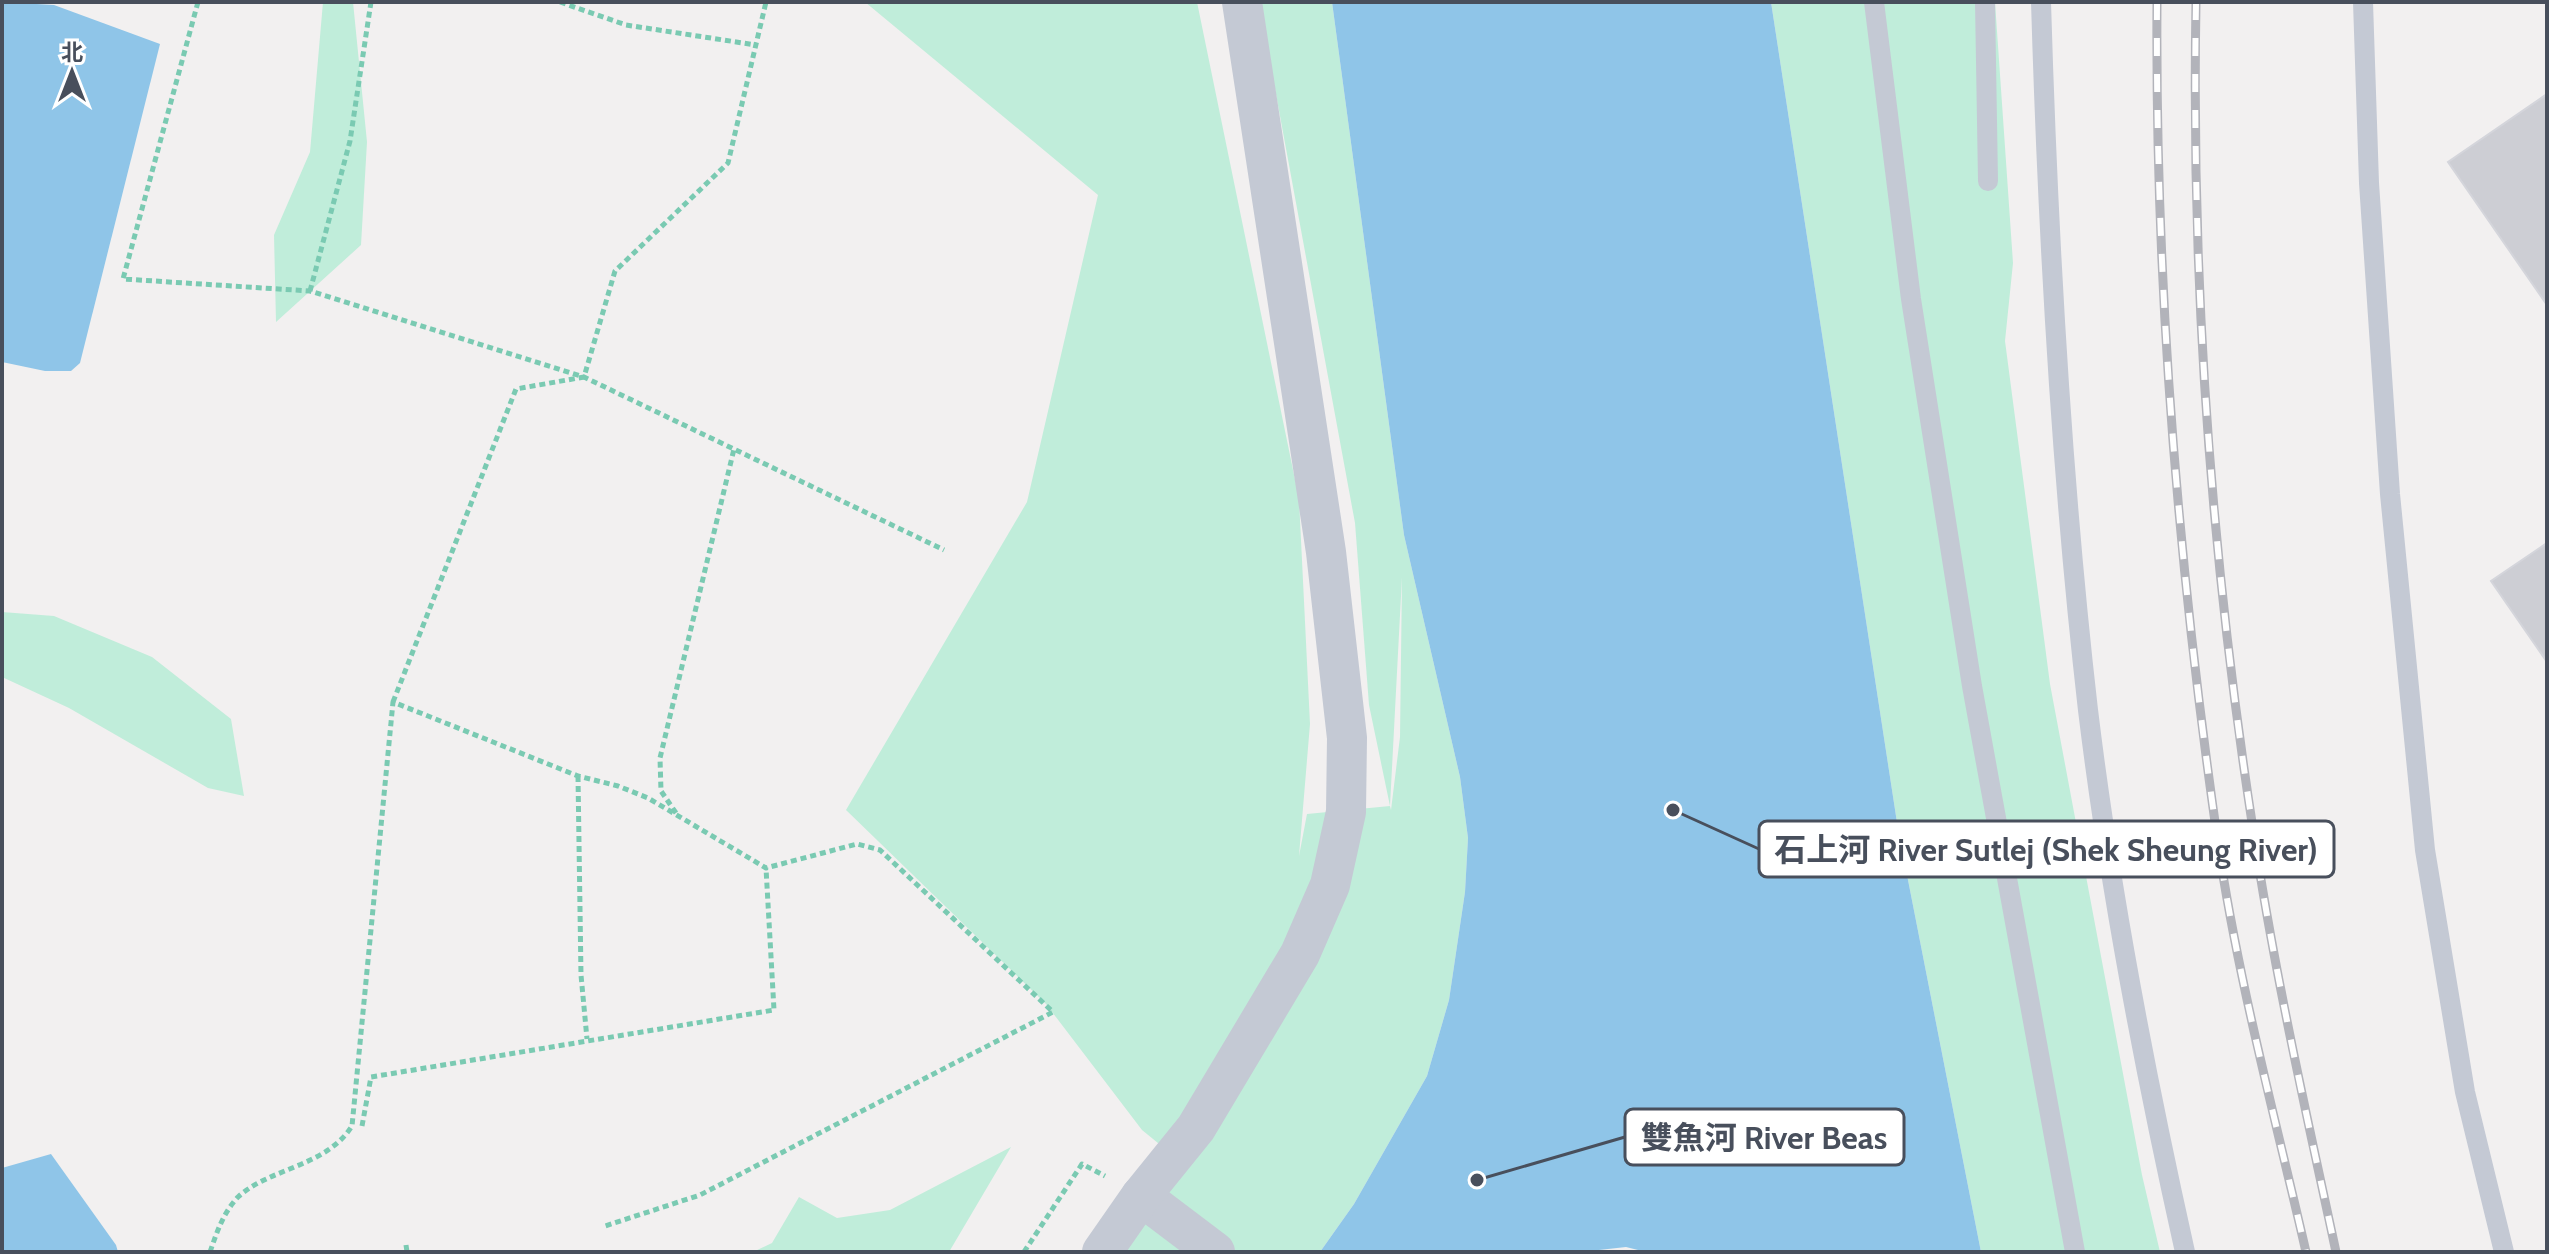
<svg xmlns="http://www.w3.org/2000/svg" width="2549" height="1254" font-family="Cabin,'Noto Sans SC',sans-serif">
	<rect width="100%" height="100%" fill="#f2f0f0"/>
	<g fill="#c0edda" fill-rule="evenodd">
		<path d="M323 2H353L367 142 361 245 276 322 274 235 310 152Z"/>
		<path d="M865 2H1197L1299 499 1310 724 1299 856 1307 814 1390 806 1369 705 1355 523 1259 2H1332L1404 535 1460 777 1468 838 1465 892 1449 1000 1427 1076 1354 1204 1320 1252H1100L1169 1152 1142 1130 1046 1004 846 810 1027 502 1098 195ZM1402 577 1400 737 1391 810 1390 806Z"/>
		<path d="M1771 2H1995L2013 263 2005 341 2050 684 2142 1175 2160 1252H1981L1898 829Z"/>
		<path d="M2 612 54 616 152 657 231 719 244 796 208 788 69 708 2 677Z"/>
		<path d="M1011 1147 949 1252H753L772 1243 799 1197 837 1218 890 1210Z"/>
	</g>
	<g fill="#8fc5e8">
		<path d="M2 2 54 5 160 44 80 363 71 371H45L2 362Z"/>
		<path d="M1332 2H1771L1898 829 1981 1252H1646L1626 1247 1581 1252H1320L1354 1204 1427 1076 1449 1000 1465 892 1468 838 1460 777 1404 535Z"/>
		<path d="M51 1154 116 1245 118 1252H2V1168Z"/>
	</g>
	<g fill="#cdced4" stroke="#d4d5db" stroke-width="2">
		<path d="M2547 94V305L2448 162Z"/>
		<path d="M2547 543V662L2491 581Z"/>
	</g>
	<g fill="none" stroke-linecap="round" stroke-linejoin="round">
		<g stroke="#7acab2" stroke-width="5" stroke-dasharray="6 4" stroke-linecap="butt">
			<path d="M198 2 123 279 310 291 584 377 944 550"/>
			<path d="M560 2 626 25 756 45"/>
			<path d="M310 291 350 141 371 2"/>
			<path d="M393 702 516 389 584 377 615 271 728 163 766 2"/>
			<path d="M578 776 581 975 587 1039"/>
			<path d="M676 813 661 791 660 758 734 449"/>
			<path d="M362 1126 371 1077 774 1010 766 868"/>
			<path d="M406 1245 407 1252"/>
			<path d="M210 1252C217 1232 223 1213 238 1197 269 1168 326 1167 352 1126L393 702 578 776 618 786 648 798 766 868 857 844 880 850 1053 1012 700 1195 605 1226"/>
			<path d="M1024 1252 1082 1164 1105 1176"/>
		</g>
		<g stroke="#c4c9d4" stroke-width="20">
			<path d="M1874 2 1911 299 1972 686 2075 1252"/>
			<path d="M1985 2 1988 181"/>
			<path d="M2041 2C2048 238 2061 475 2088 710 2110 892 2145 1073 2185 1252"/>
			<path d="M2363 2 2369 183 2390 494 2425 850 2465 1092 2504 1252"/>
		</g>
		<g stroke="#c4c9d4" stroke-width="40">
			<path d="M1141 1196 1215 1252"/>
			<path d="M1102 1252 1141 1196 1196 1128 1300 954 1330 885 1346 812 1347 738 1326 552 1242 2"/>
		</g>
		<defs>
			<g id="rail">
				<path d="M2157 2C2155 282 2178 566 2218 843 2238 980 2275 1117 2306 1252"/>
				<path d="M2196 2C2191 278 2211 557 2253 829 2274 971 2306 1112 2336 1252"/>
			</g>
		</defs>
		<use href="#rail" stroke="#b2b3ba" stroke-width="9"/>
		<use href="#rail" stroke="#fff" stroke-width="6" stroke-dasharray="18" stroke-linecap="butt"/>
	</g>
	<path fill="none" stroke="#484f5c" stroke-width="3" d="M1673 810L1759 849M1477 1180L1625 1137"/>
	<g fill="#484f5c" stroke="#fff" stroke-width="3">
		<circle cx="1673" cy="810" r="8"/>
		<circle cx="1477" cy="1180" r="8"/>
	</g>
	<g fill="#fff" stroke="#484f5c" stroke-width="3">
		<rect x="1759" y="821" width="575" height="56" rx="8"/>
		<rect x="1625" y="1109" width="279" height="56" rx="8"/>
	</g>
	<g font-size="32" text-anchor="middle" font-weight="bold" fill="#484f5c">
		<text x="2046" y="861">石上河 River Sutlej (Shek Sheung River)</text>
		<text x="1764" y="1149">雙魚河 River Beas</text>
	</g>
	<rect width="2549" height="1254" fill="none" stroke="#484f5c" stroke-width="8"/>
	<g transform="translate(72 72)" stroke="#ffffff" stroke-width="6" paint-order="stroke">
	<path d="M0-6L14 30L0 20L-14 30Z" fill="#484f5c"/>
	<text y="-12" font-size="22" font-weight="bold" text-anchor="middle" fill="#484f5c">北</text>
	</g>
</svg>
